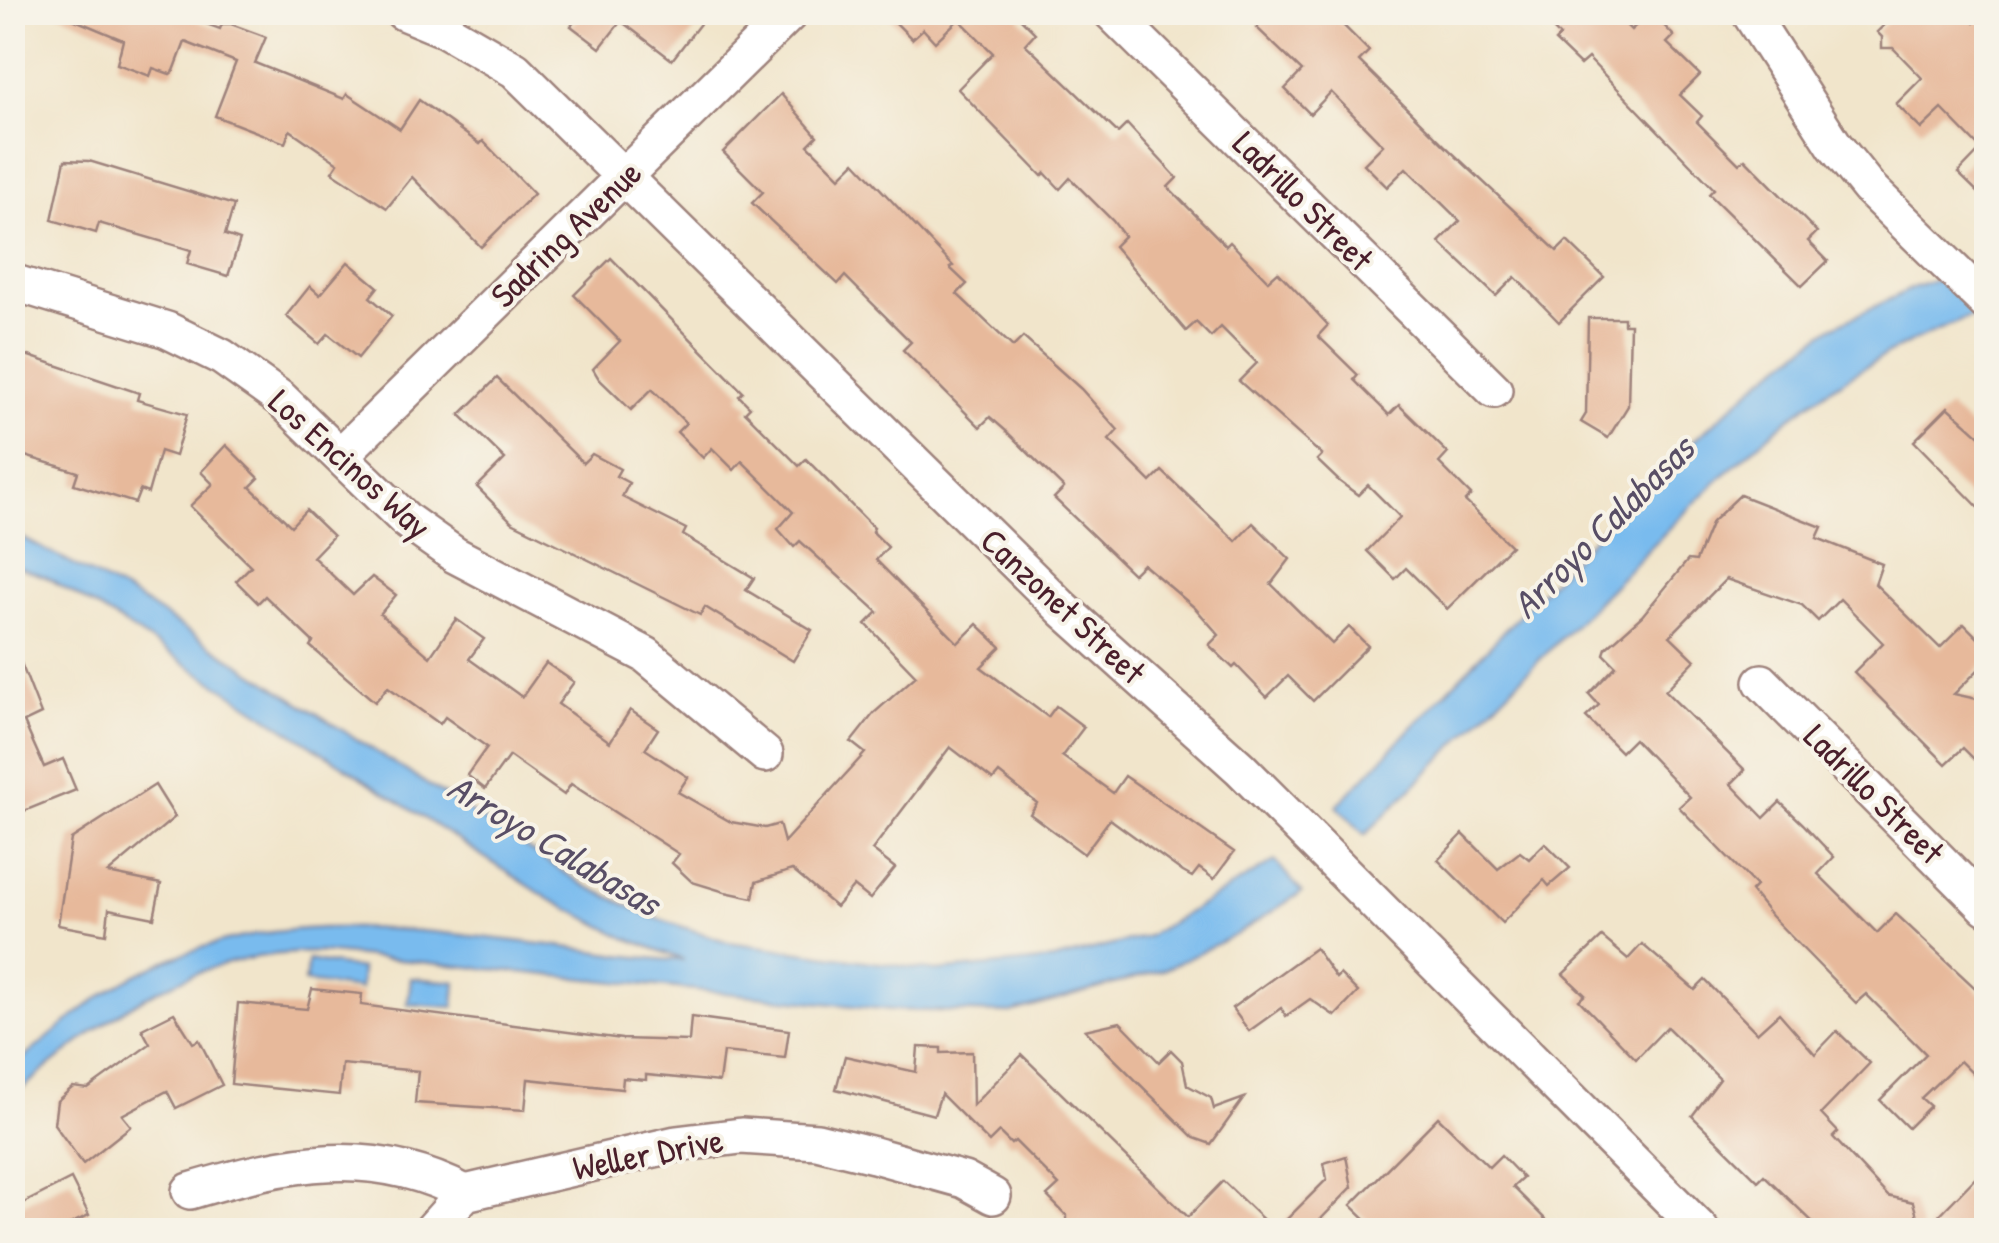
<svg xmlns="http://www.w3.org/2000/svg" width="1999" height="1243" font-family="'Patrick Hand',sans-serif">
	<rect width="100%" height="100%" fill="#f7f3e8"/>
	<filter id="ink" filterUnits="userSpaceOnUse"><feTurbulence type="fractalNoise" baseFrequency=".01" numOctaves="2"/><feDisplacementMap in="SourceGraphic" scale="20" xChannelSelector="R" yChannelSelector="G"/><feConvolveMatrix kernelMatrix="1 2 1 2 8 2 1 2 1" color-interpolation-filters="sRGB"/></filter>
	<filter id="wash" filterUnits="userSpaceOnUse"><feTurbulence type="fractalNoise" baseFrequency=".0048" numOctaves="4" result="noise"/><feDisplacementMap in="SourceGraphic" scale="40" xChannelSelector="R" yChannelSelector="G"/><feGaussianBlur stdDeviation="2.25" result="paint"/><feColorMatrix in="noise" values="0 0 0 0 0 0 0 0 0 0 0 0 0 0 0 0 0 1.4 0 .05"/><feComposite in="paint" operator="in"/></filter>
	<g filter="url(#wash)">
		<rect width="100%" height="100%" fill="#f1e5cb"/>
		<g fill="#79bbee" stroke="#626d8c" stroke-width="2.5">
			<path d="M1986 265V312C1818 366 1721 476 1601 598 1522 677 1443 756 1365 835L1337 806 1637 492 1763 378 1832 327 1915 287Z"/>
			<path d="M13 533 135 597 584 885 650 916 728 942 937 971 1053 960 1148 936 1275 861 1302 892 1239 933 1163 970 1011 1013 894 1010 321 952C183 952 114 1013 13 1096V1067C51 1036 89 1000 134 976 262 906 402 928 541 944 588 949 638 960 684 960L626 938 549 899 124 624 46 577 13 565Z"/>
			<path d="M308 960 361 969 360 989 305 982Z"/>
			<path d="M411 978 456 982 454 1007 408 1004Z"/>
		</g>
		<g id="blocks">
			<g fill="#e7b99b">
				<path d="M56 12H173L220 29 222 24H231L266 37 255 63 344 99 347 94 400 129 419 100 480 144 483 141 534 194 481 247 412 177 387 208 332 172 338 163 290 130 285 143 215 116 236 62 185 42 174 71 170 74 153 68 150 76 117 64 123 40Z"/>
				<path d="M582 12H709L672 60 621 21 600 48 571 26Z"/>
				<path d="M885 12H1014L1035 33 1025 44 1118 133 1127 124 1177 178 1168 187 1226 246 1230 242 1268 281 1278 272 1301 296 1328 325 1318 336 1358 375 1354 380 1389 415 1399 405 1448 453 1439 463 1471 495 1465 501 1511 546 1447 609 1406 568 1395 579 1367 551 1400 517 1368 485 1358 495 1339 481 1317 460 1322 455 1239 381 1257 363 1221 327 1211 337 1196 322 1186 331 1114 246 1124 236 1113 221 1070 178 1060 189 1045 173 1042 176 958 89 993 53 959 19 935 42 923 29 912 39Z"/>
				<path d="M1272 12H1330L1369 51 1359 61 1444 145 1557 251 1567 241 1604 277 1559 322 1515 277 1496 296 1439 242 1460 221 1406 168 1387 187 1364 164 1383 145 1331 92 1310 114 1285 89 1302 71 1257 28Z"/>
				<path d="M1560 12H1613L1631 30 1651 12 1674 36 1667 43 1700 75 1680 95 1702 116 1697 122 1739 164 1745 159 1817 232 1808 241 1828 261 1802 286 1709 194 1714 189 1588 58 1580 65 1555 41 1560 36 1549 25Z"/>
				<path d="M1897 12H1964L1974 23 1986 12V200L1958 173 1981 149 1942 109 1921 129 1896 104 1922 78 1893 48H1882V37L1877 32Z"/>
				<path d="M781 94 817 136 808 145 840 177 855 162 953 266 950 268 967 284 957 294 1013 347 1023 337 1081 389 1118 430 1109 440 1151 482 1162 471 1236 541 1253 523 1290 559 1271 584 1332 644 1349 627 1368 646 1313 701 1288 676 1267 697 1236 665 1233 668 1209 645 1219 635 1195 608 1143 564 1133 574 1054 498 1064 488 1006 431 990 417 980 427 903 350 911 342 845 276 838 284 752 203 763 192 723 152Z"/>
				<path d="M65 160 89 161 234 205 225 235 240 240 228 276 187 264 191 250 99 223 96 233 52 220Z"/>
				<path d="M611 258 743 392 739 396 750 407 745 412 799 466 806 459 874 528 872 531 888 547 876 560 958 643 977 624 1001 647 981 667 1048 717 1056 706 1084 727 1062 756 1113 793 1125 776 1234 852 1214 879 1199 868 1192 877 1183 872 1110 819 1084 854 1030 814 1037 803 999 773 993 780 950 747 872 850 895 868 870 899 854 886 836 907 792 870 756 882 753 898 725 892 692 882 672 863 679 854 571 784 564 795 509 756 485 789 467 775 487 747 445 717 440 724 388 687 375 702 310 646 313 642 265 596 258 603 236 581 251 566 190 506 213 484 201 472 226 445 259 478 250 487 291 526 306 510 333 536 313 557 353 595 372 577 396 595 380 614 430 657 456 619 484 639 469 659 522 697 546 663 574 682 558 704 610 742 630 710 658 729 645 749 688 777 678 792 731 822 765 828 779 824 784 842 865 753 851 742 874 713 916 676 866 624 878 612 800 541 794 547 778 529 793 512 742 461 734 470 712 448 703 458 677 432 686 423 652 389 631 410 599 379 593 369 620 341 574 295Z"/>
				<path d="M348 262 378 287 370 297 392 316 358 358 328 334 319 344 286 316 310 286 320 295Z"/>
				<path d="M1588 318H1624V324H1630L1628 406 1608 438 1581 422 1586 414Z"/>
				<path d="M26 355 139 393 137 400 187 414 175 456 160 451 148 493 140 490 135 503 74 484 78 472 12 452V396Z"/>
				<path d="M497 378 583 463 592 454 620 469 616 476 629 483 622 497 686 529 683 535 754 578 746 590 812 630 793 661 705 607 700 615 512 522 477 487 505 459 460 415Z"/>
				<path d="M1948 407 1986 441V515L1914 441Z"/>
				<path d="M1740 495 1822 527 1817 538 1882 564 1875 584 1940 648 1964 624 1986 646V662L1954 694 1986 701V771L1963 748 1946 764 1854 672 1883 643 1840 599 1818 621 1802 605 1726 579 1670 636 1695 660 1665 691 1745 770 1731 784 1764 818 1780 802 1803 824 1834 857 1818 874 1877 933 1896 914 1986 998V1087L1960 1061 1921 1098 1930 1106 1908 1128 1880 1100 1926 1054 1866 994 1856 1003 1771 916 1751 891 1756 886 1679 807 1690 797 1634 739 1621 752 1586 717 1599 705 1589 694 1616 666 1604 654 1606 648 1642 616 1688 560 1696 561 1712 522Z"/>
				<path d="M14 645 41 714 24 722 44 767 63 759 76 790 12 816Z"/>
				<path d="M155 785 175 817 108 873 161 884 154 918 109 909 106 934 58 925 71 839Z"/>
				<path d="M1463 834 1498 869 1520 852 1529 859 1545 843 1570 868 1549 886 1544 880 1502 923 1438 860Z"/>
				<path d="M1602 937 1628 959 1642 944 1695 990 1705 980 1757 1033 1779 1013 1815 1054 1837 1031 1870 1063 1821 1114 1838 1132 1833 1137 1888 1196 1913 1202 1921 1230H1821L1764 1175 1758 1181 1692 1116 1720 1079 1667 1027 1636 1059 1579 1000 1585 995 1563 974Z"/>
				<path d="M1315 948 1336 978 1340 974 1358 992 1335 1016 1310 999 1286 1016 1281 1008 1249 1031 1232 1008Z"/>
				<path d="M312 989 362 994 361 1005 622 1039 689 1041 691 1017 789 1030 785 1058 723 1052 719 1082 646 1075V1080L623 1078 622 1089 528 1079 525 1110 415 1103 418 1071 342 1064 339 1095 231 1084 238 1003 307 1009Z"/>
				<path d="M174 1013 193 1043 199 1040 222 1085 176 1108 167 1091 122 1115 131 1126 83 1164 54 1124 57 1101 73 1087 88 1089 150 1044 142 1029Z"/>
				<path d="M1120 1022 1159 1062 1171 1050 1182 1061 1187 1085 1211 1098 1214 1109 1244 1098 1211 1144 1194 1138 1085 1030Z"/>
				<path d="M918 1047 941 1048V1053L972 1052 973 1105 1022 1055 1188 1217 1223 1181 1274 1230H1067V1216L1047 1196 1059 1185 1015 1141 1011 1144 999 1132 989 1142 941 1094 934 1115 836 1089 845 1056 916 1072Z"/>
				<path d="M1438 1117 1489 1167 1501 1155 1523 1178 1513 1187 1556 1230H1377L1351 1205Z"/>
				<path d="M1346 1156 1352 1187 1310 1230H1276L1327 1179 1324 1163Z"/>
				<path d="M1986 1167V1230H1925Z"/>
				<path d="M71 1179 89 1215 58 1230H12V1209Z"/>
			</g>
		</g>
	</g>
	<g filter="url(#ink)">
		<use href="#blocks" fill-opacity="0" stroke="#9e827b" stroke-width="2.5"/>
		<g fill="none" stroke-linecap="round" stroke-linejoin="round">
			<defs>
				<g id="minor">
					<path d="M403 12 444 29 515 70 1064 610 1240 768 1701 1230"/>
					<path d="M1111 12 1494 390"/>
					<path d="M1749 12 1835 146 1869 188 1986 302"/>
					<path d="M12 282 167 330 222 357 281 399 407 521 455 555 646 655 765 754"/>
					<path d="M341 455 791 12"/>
					<path d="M1762 682 1986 907"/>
					<path d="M190 1191C287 1162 372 1144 465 1193"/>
					<path d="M432 1230 465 1193 676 1144 741 1136 817 1141 874 1155 964 1180 993 1196"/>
				</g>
			</defs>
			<use href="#minor" stroke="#9e827b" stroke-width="40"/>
			<use href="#minor" stroke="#fff" stroke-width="35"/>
		</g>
	</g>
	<g text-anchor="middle" stroke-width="8" stroke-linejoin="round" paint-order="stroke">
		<g font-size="35" fill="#4a1f2b" stroke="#f7f3e8">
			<text transform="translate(1303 201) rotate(45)" y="12">Ladrillo Street</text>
			<text transform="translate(566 234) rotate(-44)" y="12">Sadring Avenue</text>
			<text transform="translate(350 464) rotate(42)" y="12">Los Encinos Way</text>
			<text transform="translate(1063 606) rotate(43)" y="12">Canzonet Street</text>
			<text transform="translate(1874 794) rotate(45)" y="12">Ladrillo Street</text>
			<text transform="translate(648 1154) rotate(-11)" y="12">Weller Drive</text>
		</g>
		<g font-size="38" font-style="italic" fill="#584e66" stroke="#f7f3e8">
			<text transform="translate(1603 527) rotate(-45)" y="13">Arroyo Calabasas</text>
			<text transform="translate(554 845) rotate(31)" y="13">Arroyo Calabasas</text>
		</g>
	</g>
	<rect width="1999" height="1243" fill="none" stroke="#f7f3e8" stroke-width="50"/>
</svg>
